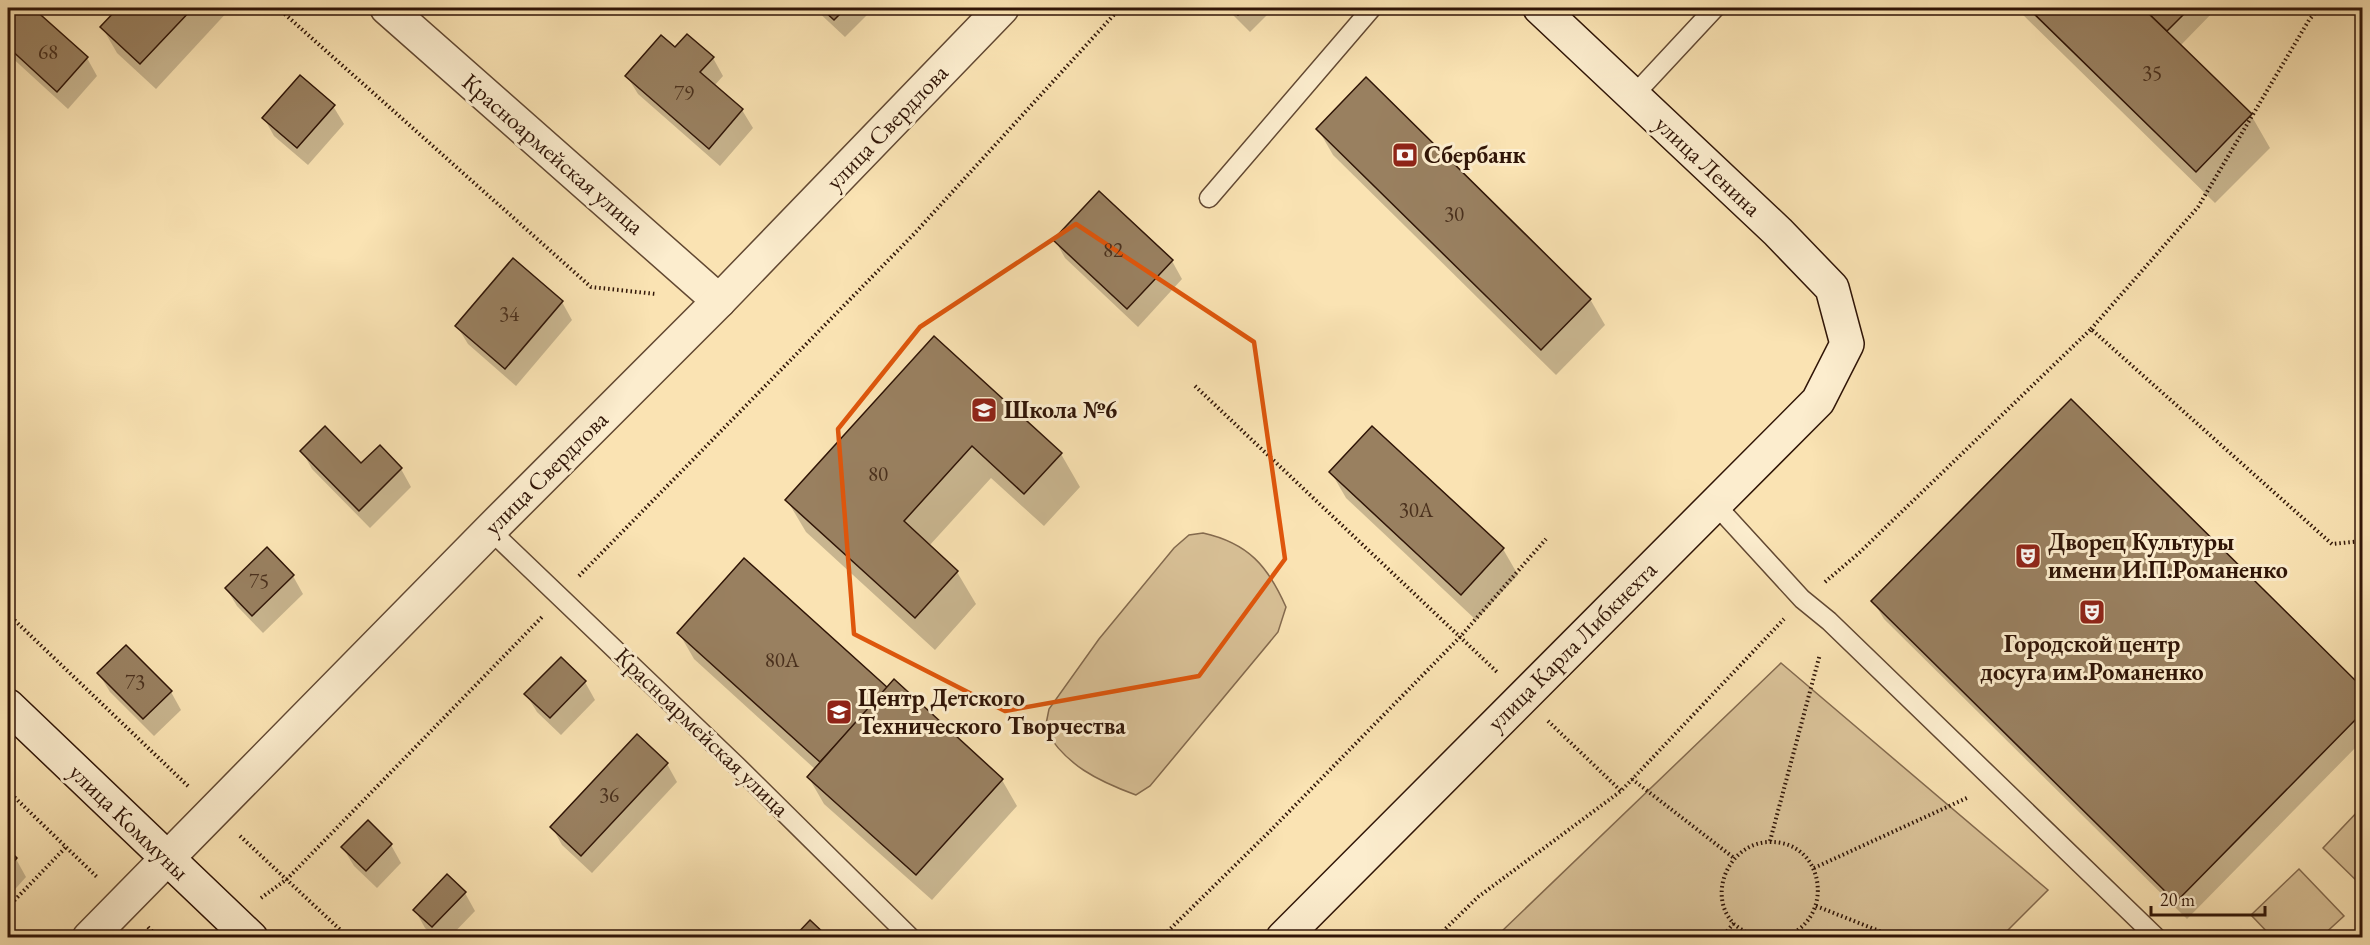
<svg xmlns="http://www.w3.org/2000/svg" width="2370" height="945" font-family="'EB Garamond',serif">
	<rect width="100%" height="100%" fill="#fae3b3"/>
	<filter id="stains"><feTurbulence type="fractalNoise" baseFrequency=".00333" numOctaves="4"/><feColorMatrix values="0 0 0 0 .2 0 0 0 0 .09 0 0 0 0 .02 0 0 0 .5 -.17"/></filter>
	<radialGradient id="worn" r=".72"><stop offset=".6" stop-color="#630" stop-opacity="0"/><stop offset="1" stop-color="#630" stop-opacity=".3"/></radialGradient>
	<g fill="#d8c096" stroke="#846a4e" stroke-width="1.5">
		<path d="M1203 533C1248 543 1268 566 1286 607L1278 632 1150 786 1136 795C1098 781 1065 765 1045 729L1049 709 1099 639 1174 548 1189 535Z"/>
		<path d="M1781 663 2048 890 2001 937 1508 938 1502 931Z"/>
		<path d="M2362 807V886L2323 848Z"/>
		<path d="M2299 869 2344 916 2321 937H2272L2251 915Z"/>
	</g>
	<g fill="#0003">
		<path d="M8 8H30L87 58 97 76 68 109 8 54Z"/>
		<path d="M120 8H229L230 9 156 89 117 53 102 27Z"/>
		<path d="M814 8H874L845 37Z"/>
		<path d="M1226 8H1274L1250 32Z"/>
		<path d="M2016 8H2217L2180 46 2251 115 2270 148 2215 203Z"/>
		<path d="M675 49 713 58 723 76 714 86 742 110 753 128 720 166 638 94 627 76Z"/>
		<path d="M8 95 15 108 8 116Z"/>
		<path d="M333 106 344 124 308 165 274 136 264 118Z"/>
		<path d="M1318 129 1590 299 1605 325 1556 375 1333 155Z"/>
		<path d="M1099 193 1172 261 1182 279 1138 327 1065 258 1055 240Z"/>
		<path d="M562 302 572 320 516 386 468 344 457 326Z"/>
		<path d="M934 339 1061 454 1080 487 1044 526 991 478 929 546 957 572 976 604 935 650 806 532 787 500Z"/>
		<path d="M2071 401 2362 689V741L2187 919 1884 619 1873 601Z"/>
		<path d="M302 451 361 465 401 469 411 487 370 528 312 469Z"/>
		<path d="M1331 472 1503 549 1518 575 1476 620 1346 498Z"/>
		<path d="M293 576 303 594 263 633 237 606 226 588Z"/>
		<path d="M679 633 1002 780 1017 806 932 900 824 804 809 778 816 770 694 659Z"/>
		<path d="M99 674 171 692 181 710 154 736 110 692Z"/>
		<path d="M585 682 595 700 561 735 537 712 526 694Z"/>
		<path d="M637 736 667 764 677 782 592 873 562 845 552 827Z"/>
		<path d="M391 845 401 863 377 888 354 866 343 848Z"/>
		<path d="M8 851 16 859 26 877 8 897Z"/>
		<path d="M465 893 475 911 449 938H435L425 928 415 910Z"/>
	</g>
	<g fill="#998060" stroke="#301507" stroke-width="1.5">
		<path d="M8 8H33L88 57 57 92 8 47Z"/>
		<path d="M118 8H193L140 64 100 27Z"/>
		<path d="M821 8H846L834 20Z"/>
		<path d="M1232 8H1246L1238 15Z"/>
		<path d="M2028 8H2143L2252 114 2196 172Z"/>
		<path d="M2143 8H2190L2167 31Z"/>
		<path d="M687 34 714 57 700 72 743 109 709 149 625 76 661 35 675 47Z"/>
		<path d="M300 75 335 105 297 148 262 118Z"/>
		<path d="M1366 77 1591 299 1541 350 1316 129Z"/>
		<path d="M1099 191 1173 260 1127 309 1053 240Z"/>
		<path d="M513 258 563 301 505 369 455 326Z"/>
		<path d="M934 336 1062 453 1024 494 972 446 904 521 958 571 915 618 785 500Z"/>
		<path d="M2071 399 2362 687V713L2176 902 1871 601Z"/>
		<path d="M325 426 361 463 380 445 402 468 359 511 300 451Z"/>
		<path d="M1372 426 1504 548 1461 595 1329 472Z"/>
		<path d="M267 547 294 575 252 616 225 588Z"/>
		<path d="M744 558 888 688 820 762 677 633Z"/>
		<path d="M126 645 172 691 143 719 97 673Z"/>
		<path d="M561 657 586 681 550 718 524 694Z"/>
		<path d="M894 679 1003 779 916 875 807 777Z"/>
		<path d="M637 734 668 763 581 856 550 827Z"/>
		<path d="M368 820 392 844 366 871 341 847Z"/>
		<path d="M8 849 17 858 8 868Z"/>
		<path d="M447 874 466 892 432 927 413 910Z"/>
		<path d="M810 920 829 938H793Z"/>
	</g>
	<g fill="none" stroke-linecap="round" stroke-linejoin="round">
		<defs>
			<g id="lane">
				<path d="M1633 96 1715 8"/>
				<path d="M1209 198 1372 8"/>
				<path d="M1714 503 1802 599 1829 621 2157 938"/>
				<path d="M490 530 737 766 911 938"/>
			</g>
			<g id="street">
				<path d="M387 8 719 301"/>
				<path d="M89 938 490 530 719 301 1002 8"/>
			</g>
			<g id="secondary">
				<path d="M8 706 251 938"/>
				<path d="M1283 938 1818 401 1847 344 1832 288 1778 232 1540 8"/>
			</g>
		</defs>
		<use href="#lane" stroke="#624832" stroke-width="21"/>
		<use href="#street" stroke="#624832" stroke-width="36"/>
		<use href="#secondary" stroke="#301507" stroke-width="36"/>
		<g stroke="#301507" stroke-width="4" stroke-dasharray="1.5 3" stroke-linecap="butt">
			<path d="M278 8 591 287 656 294"/>
			<path d="M2091 329 2198 207 2309 20 2319 8"/>
			<path d="M1195 386 1497 672"/>
			<path d="M579 576 914 234 1120 8"/>
			<path d="M1825 582 1859 553 2091 329 2332 544 2362 541"/>
			<path d="M8 614 189 787"/>
			<path d="M1548 721 1621 791"/>
			<path d="M1632 779 1734 858"/>
			<path d="M8 791 98 878"/>
			<path d="M240 836 349 938"/>
			<path d="M1770 841 1820 654"/>
			<path d="M1814 868 1969 797"/>
			<path d="M261 898 287 879 542 617"/>
			<path d="M1816 906 1897 938"/>
			<path d="M8 907 66 847"/>
			<path d="M148 927 158 938"/>
			<path d="M1161 938 1270 831 1460 637 1546 539"/>
			<path d="M1436 938 1478 897 1621 791 1784 619"/>
			<path d="M1721 938 1734 923"/>
			<path d="M1758 938C1749 934 1741 930 1734 924 1706 895 1729 843 1769 842 1826 840 1837 922 1781 938"/>
		</g>
		<use href="#lane" stroke="#fcedce" stroke-width="18"/>
		<use href="#street" stroke="#fcedce" stroke-width="33"/>
		<use href="#secondary" stroke="#fcedce" stroke-width="33"/>
	</g>
	<path fill="none" stroke="#df560c" stroke-width="4.5" stroke-linejoin="round" d="M1076 224 1254 342 1285 559 1199 676 1005 711 854 634 838 429 920 327Z"/>
	<defs>
		<symbol id="bank-square" viewBox="-11 -11 22 22"><rect x="-9" y="-9" width="18" height="18" rx="4" fill="#8f2418" stroke="#fcedce"/><path d="M-6-4H6V4H-6ZM0-2.3a2.3 2.3 0 1 0 0 4.6a2.3 2.3 0 1 0 0-4.6Z" fill="#fff"/></symbol>
		<symbol id="school-square" viewBox="-11 -11 22 22"><rect x="-9" y="-9" width="18" height="18" rx="4" fill="#8f2418" stroke="#fcedce"/><path d="M0-5L7-2L0 1L-7-2ZM-4 1L0 2.5L4 1V4Q0 6-4 4Z" fill="#fff"/></symbol>
		<symbol id="theatre-square" viewBox="-11 -11 22 22"><rect x="-9" y="-9" width="18" height="18" rx="4" fill="#8f2418" stroke="#fcedce"/><path d="M-5-5.5Q0-4 5-5.5V0Q5 5 0 6Q-5 5-5 0ZM-3.3-2.5H-1v1.5H-3.3ZM1-2.5H3.3v1.5H1ZM-2.8 1Q0 5.5 2.8 1Z" fill="#fff"/></symbol>
	</defs>
	<g fill-rule="evenodd">
		<use href="#bank-square" x="1390" y="140" width="30" height="30"/>
		<use href="#school-square" x="969" y="395" width="30" height="30"/>
		<use href="#theatre-square" x="2013" y="541" width="30" height="30"/>
		<use href="#theatre-square" x="2077" y="597" width="30" height="30"/>
		<use href="#school-square" x="824" y="697" width="30" height="30"/>
	</g>
	<g text-anchor="middle" stroke-width="6" stroke-linejoin="round" paint-order="stroke">
		<g font-size="21" fill="#4a301d">
			<text x="48" y="59">68</text>
			<text x="2152" y="80">35</text>
			<text x="684" y="100">79</text>
			<text x="1454" y="221">30</text>
			<text x="1113" y="257">82</text>
			<text x="509" y="321">34</text>
			<text x="878" y="481">80</text>
			<text x="1416" y="517">30А</text>
			<text x="259" y="588">75</text>
			<text x="782" y="667">80А</text>
			<text x="135" y="689">73</text>
			<text x="609" y="802">36</text>
		</g>
		<g font-size="24" fill="#301507" stroke="#fcedce">
			<text transform="translate(887 127) rotate(-46)" y="8">улица Свердлова</text>
			<text transform="translate(553 154) rotate(41)" y="8">Красноармейская улица</text>
			<text transform="translate(1708 166) rotate(43)" y="8">улица Ленина</text>
			<text transform="translate(546 473) rotate(-45)" y="8">улица Свердлова</text>
			<text transform="translate(1572 646) rotate(-45)" y="8">улица Карла Либкнехта</text>
			<text transform="translate(702 732) rotate(44)" y="8">Красноармейская улица</text>
			<text transform="translate(129 822) rotate(44)" y="8">улица Коммуны</text>
		</g>
		<g font-size="24" font-weight="bold" fill="#301507" stroke="#fcedce" text-anchor="start">
			<text x="1424" y="163">Сбербанк</text>
			<text x="1004" y="418">Школа №6</text>
			<text x="2048" y="550">Дворец Культуры<tspan x="2048" dy="28">имени И.П.Романенко</tspan></text>
			<text x="2092" y="652" text-anchor="middle">Городской центр<tspan x="2092" dy="28">досуга им.Романенко</tspan></text>
			<text x="858" y="706">Центр Детского<tspan x="858" dy="28">Технического Творчества</tspan></text>
		</g>
	</g>
	<rect width="2370" height="945" fill="none" stroke="#fae3b3" stroke-width="30"/>
	<rect x="9" y="9" width="2352" height="927" fill="none" stroke="#301507" stroke-width="3"/>
	<rect x="15" y="15" width="2340" height="915" fill="none" stroke="#301507" stroke-width="1.5"/>
	<path d="M2151 906v9h114v-9" fill="none" stroke="#301507" stroke-width="3"/>
	<text x="2160" y="906" font-size="18" fill="#301507" stroke="#fcedce" stroke-width="4.5" paint-order="stroke">20 m</text>
	<rect width="100%" height="100%" filter="url(#stains)"/>
	<rect width="100%" height="100%" fill="url(#worn)"/>
</svg>
